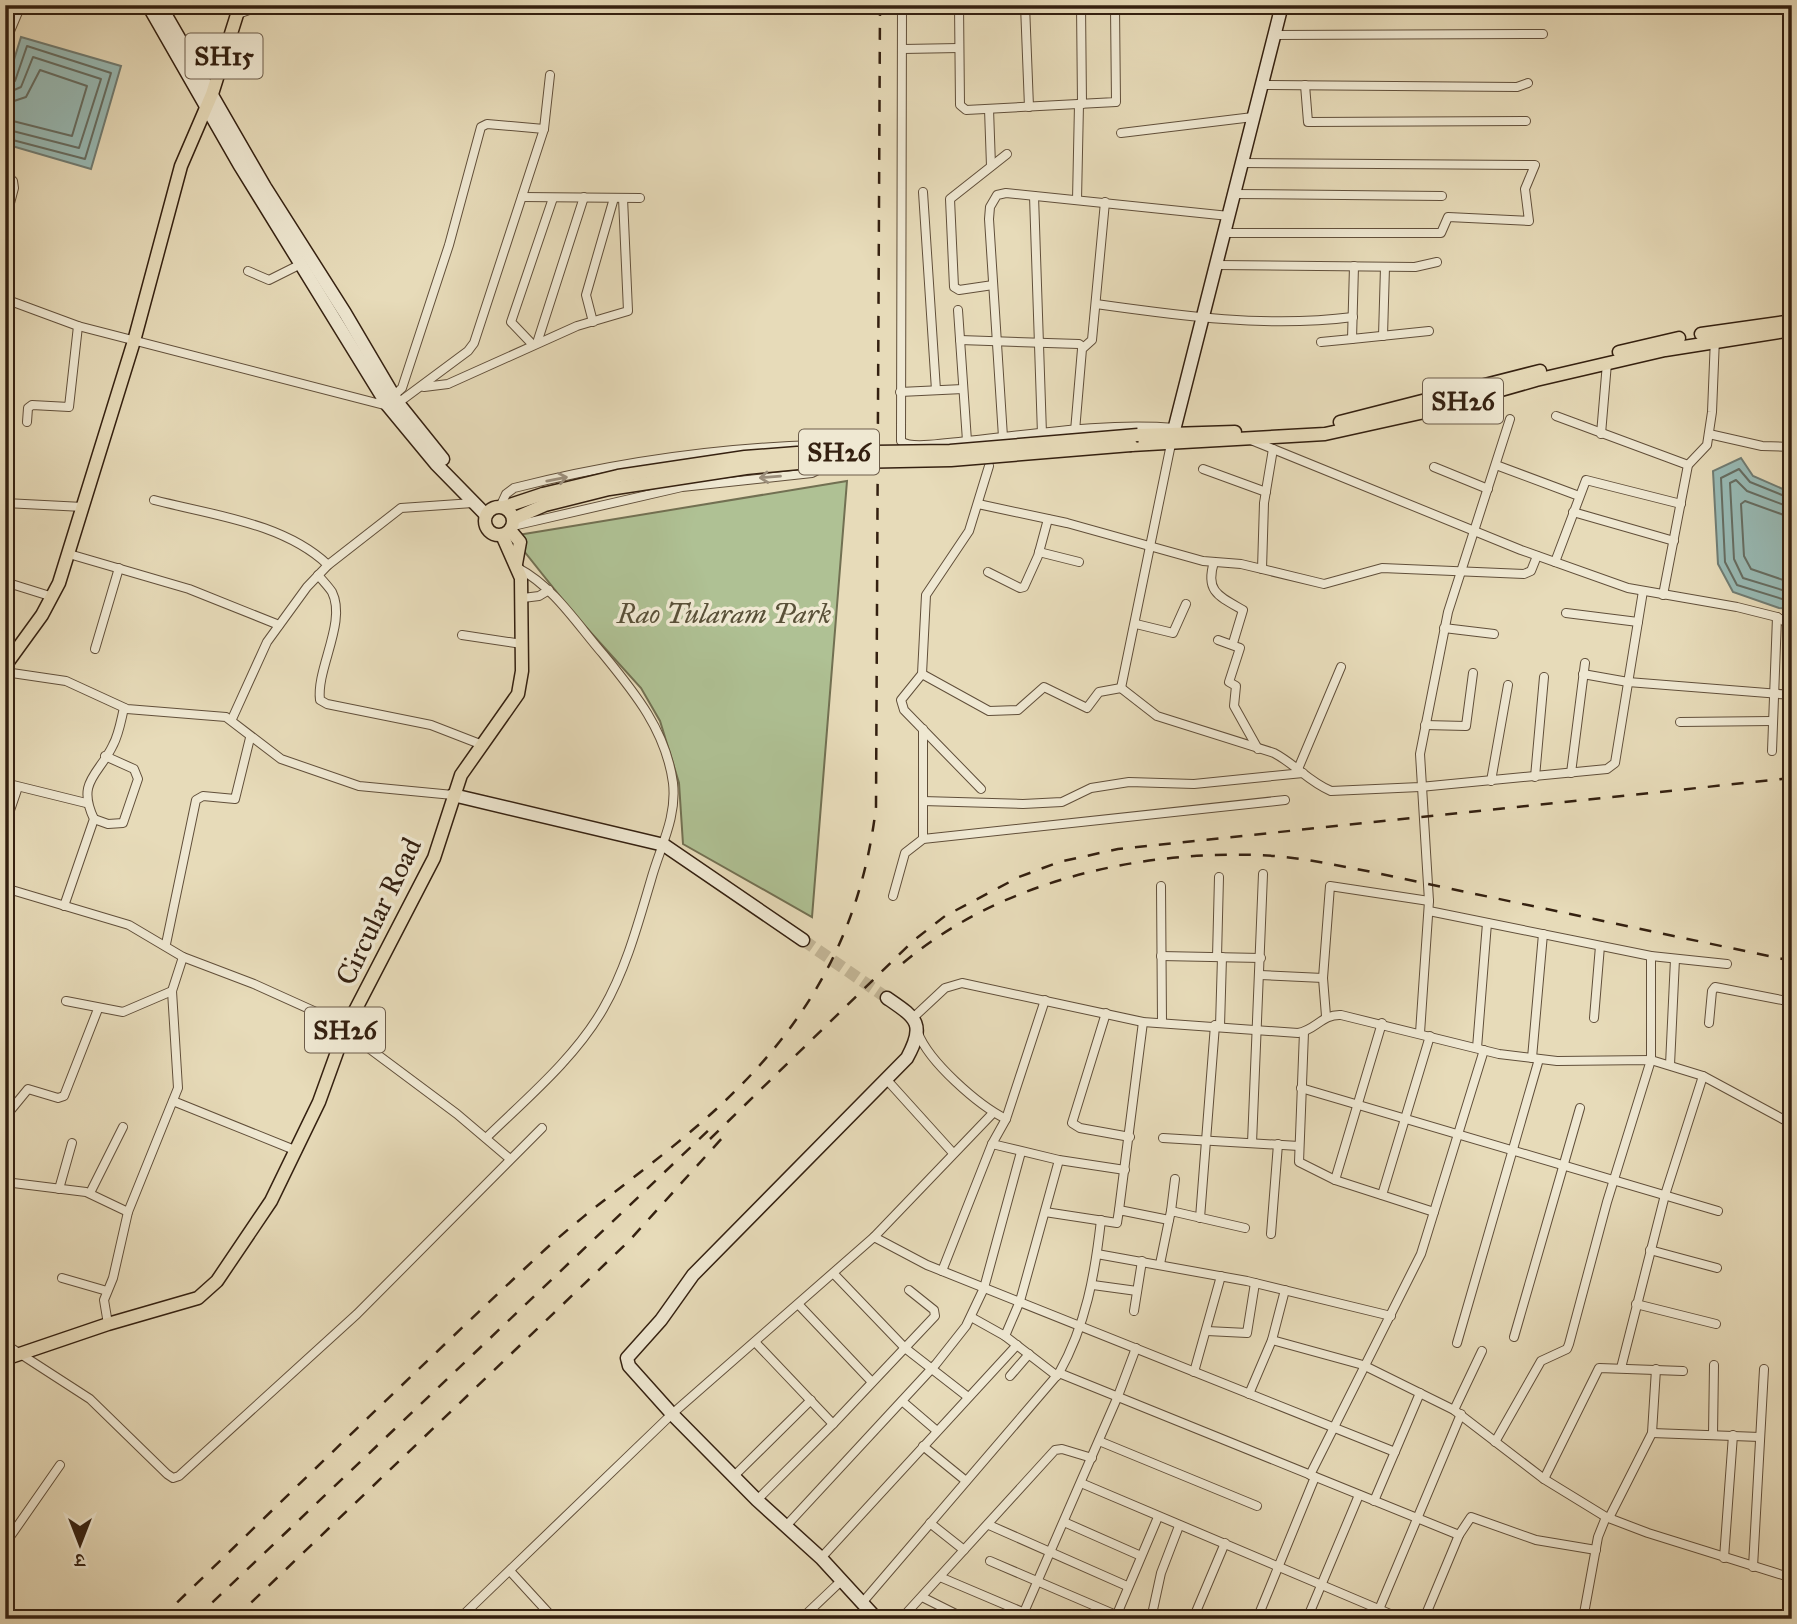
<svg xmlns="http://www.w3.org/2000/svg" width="1797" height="1624" font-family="'IM FELL Great Primer','Noto Serif Devanagari',serif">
	<rect width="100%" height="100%" fill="#e7dbb9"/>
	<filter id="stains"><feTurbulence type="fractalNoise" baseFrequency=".00286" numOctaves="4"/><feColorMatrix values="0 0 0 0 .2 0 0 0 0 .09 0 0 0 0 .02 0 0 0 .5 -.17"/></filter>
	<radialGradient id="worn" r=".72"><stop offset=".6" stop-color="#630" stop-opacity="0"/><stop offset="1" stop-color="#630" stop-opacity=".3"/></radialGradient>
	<path fill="#afc194" stroke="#727052" stroke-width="2" d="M847 481 812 917 683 844 679 783 660 721 641 688 575 615 512 536Z"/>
	<g fill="#98bab5" stroke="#707c73" stroke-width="2">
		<path d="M21 37 121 66 91 169 5 144V89Z"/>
		<path d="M1741 458 1753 476 1792 493V609L1779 608 1733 592 1718 564 1713 471Z"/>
	</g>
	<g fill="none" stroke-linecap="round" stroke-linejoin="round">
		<g stroke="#666d62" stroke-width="2">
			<path d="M5 85 15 81 27 46 111 73 85 159 5 138"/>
			<path d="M5 94 21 87 33 57 101 79 79 148 5 129"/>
			<path d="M5 104 26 97 40 70 87 86 72 136 5 119"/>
			<path d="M1792 499 1750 482 1739 469 1721 478 1725 562 1737 585 1792 602"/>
			<path d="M1792 508 1747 491 1736 480 1730 483 1734 559 1743 578 1792 593"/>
			<path d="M1792 518 1745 501 1741 504 1744 556 1751 569 1792 583"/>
		</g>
		<path stroke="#c3b697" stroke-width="12" stroke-dasharray="12 6" stroke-linecap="butt" d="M803 940 887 998"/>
		<defs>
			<g id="street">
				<path d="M902 5 901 441C910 449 936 444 948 443 1023 436 1101 422 1175 428"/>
				<path d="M959 5 960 105 966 110 1116 102 1115 8"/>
				<path d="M1025 5 1029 107"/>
				<path d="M1081 5 1082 104"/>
				<path d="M238 14 263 5"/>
				<path d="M1273 35 1543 34"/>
				<path d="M5 43 21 5"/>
				<path d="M903 49 959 48"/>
				<path d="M1261 85 1517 87 1528 83"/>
				<path d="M1305 85 1308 122 1526 121"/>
				<path d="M989 109 991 166"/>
				<path d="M1121 133 1253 117"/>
				<path d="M5 174 13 181 14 188 5 222"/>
				<path d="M923 192 936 390"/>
				<path d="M1234 194 1442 196"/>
				<path d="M1034 196 1042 434"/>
				<path d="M522 197 640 198"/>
				<path d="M1077 200 1079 104"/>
				<path d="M1225 233H1441L1448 217 1529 221 1525 189 1535 165 1242 163"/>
				<path d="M1217 265 1415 267 1437 262"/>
				<path d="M1354 266 1352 339 1429 331"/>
				<path d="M248 271 269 280 301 264"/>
				<path d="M993 285 959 290 954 287 950 199 1007 154"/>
				<path d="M5 299 78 326 388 406 398 403 468 351 474 343 544 129 550 75"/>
				<path d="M1096 304C1181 316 1267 328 1353 317"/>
				<path d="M958 310 967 441"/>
				<path d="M593 322 586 295 614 198"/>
				<path d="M1383 336 1385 267"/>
				<path d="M960 340 1079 344 1083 347"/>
				<path d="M1321 342 1352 339"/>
				<path d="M537 343 584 197"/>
				<path d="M533 345 511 322 553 198"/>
				<path d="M424 387 448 384 577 326 628 311 623 198"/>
				<path d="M900 392 963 389"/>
				<path d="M391 398 402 388 449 245 481 127 487 124 544 129"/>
				<path d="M1556 416 1688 465"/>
				<path d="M27 422 28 408 32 405 69 407 78 326"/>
				<path d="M1075 431 1082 349 1092 340 1105 202"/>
				<path d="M1601 434 1607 363"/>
				<path d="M1709 434 1762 446 1792 447"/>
				<path d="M1003 437 989 219 990 207 997 195 1006 193 1229 216"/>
				<path d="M1251 440 1521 550 1628 588 1737 607 1777 617 1792 626"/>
				<path d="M1496 465 1579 496"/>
				<path d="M1434 467 1488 489"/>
				<path d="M1203 469 1266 492"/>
				<path d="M154 500C212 515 284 523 328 565"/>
				<path d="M5 503 83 507"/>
				<path d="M978 504 1067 523 1203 561 1241 564 1324 584 1382 568 1524 574 1531 571 1537 556"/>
				<path d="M500 507 506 494 514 488C613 463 714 448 816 445L827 448 829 457 826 466 812 473 682 487 513 526"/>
				<path d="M1573 512 1674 541"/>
				<path d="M1039 552 1079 562"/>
				<path d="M69 554 189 589 279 625"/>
				<path d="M1214 562C1205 591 1218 596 1243 610L1233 643"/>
				<path d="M1555 562 1586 480 1681 504"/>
				<path d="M1262 569 1264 503 1273 449"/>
				<path d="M988 572 1020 588 1024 587 1038 556 1048 519"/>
				<path d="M318 575C322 580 328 586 332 592 347 622 316 669 320 700L327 704 431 725 480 744"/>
				<path d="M5 582 53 597"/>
				<path d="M1663 595 1688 465 1707 445 1712 412 1715 338"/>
				<path d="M523 598 539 596 549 590"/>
				<path d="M1566 613 1638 622"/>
				<path d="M1136 624 1173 633 1186 604"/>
				<path d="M1444 628 1494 634"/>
				<path d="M462 635 522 644"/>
				<path d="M1218 640 1240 648 1229 682 1236 686 1234 706 1258 749"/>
				<path d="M95 649 119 568"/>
				<path d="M5 672 66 681 127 709 226 717 281 759 359 786 453 795"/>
				<path d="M922 674 989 711 1018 710 1044 687 1087 708 1099 692 1121 688"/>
				<path d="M1583 674 1628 682 1792 695"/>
				<path d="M1121 688 1157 716 1274 753C1295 764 1309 782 1331 791L1420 787 1607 769 1615 763 1643 591"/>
				<path d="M1121 688 1171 444"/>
				<path d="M232 719 267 642 307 587 328 565 401 508 473 503"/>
				<path d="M1680 722 1772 721"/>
				<path d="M1425 725 1466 726 1473 673"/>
				<path d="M923 729V839"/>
				<path d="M1772 751 1777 617"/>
				<path d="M1298 769 1341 667"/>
				<path d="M1571 773 1585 663"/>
				<path d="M1535 777 1544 677"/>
				<path d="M1491 781 1508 685"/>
				<path d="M5 783 86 803"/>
				<path d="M981 789 904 710 901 700 922 674 926 595 969 531 989 466"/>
				<path d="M923 801 1023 804 1062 802 1091 788 1129 782 1194 784 1303 773"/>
				<path d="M94 819 108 824 123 823 138 779 134 769 105 756"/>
				<path d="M5 825 18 787"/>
				<path d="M1161 886 1162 1022"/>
				<path d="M5 888 129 925 183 957 254 984 327 1017 457 1114 510 1159"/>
				<path d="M893 896 905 853 923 839 1285 800"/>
				<path d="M64 906 94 819C76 781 99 775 113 745 119 734 121 720 124 708"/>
				<path d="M1429 911 1651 956 1727 964"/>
				<path d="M166 944 196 800 203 796 235 799 250 738"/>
				<path d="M1161 956 1261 958"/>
				<path d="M1217 957 1219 877"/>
				<path d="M1260 975 1323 978"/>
				<path d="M66 1001 123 1012 172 991"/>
				<path d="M1106 1013 1072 1123 1080 1128 1130 1137"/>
				<path d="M1326 1016 1323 978 1330 886 1429 901"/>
				<path d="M914 1017 945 988 962 983 1143 1022 1298 1033C1316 1030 1322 1014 1341 1015L1499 1054 1557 1061 1651 1060 1703 1076 1792 1124"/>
				<path d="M1594 1018 1600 946"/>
				<path d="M1709 1023 1712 991 1715 987 1792 1002"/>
				<path d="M1220 1026 1222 957"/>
				<path d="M1304 1032 1299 1162 1335 1180 1434 1212"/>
				<path d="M918 1033C929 1062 978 1105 1006 1119"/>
				<path d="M1420 1033 1429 901 1420 754 1448 612 1510 419"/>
				<path d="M1477 1048 1487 923"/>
				<path d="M1532 1058 1543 934"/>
				<path d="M1670 1065 1675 959"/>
				<path d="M887 1080 953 1153"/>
				<path d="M1301 1088 1718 1211"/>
				<path d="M173 1101 297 1151"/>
				<path d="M5 1117 28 1089 58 1098 64 1096 98 1009"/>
				<path d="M486 1138C526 1099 575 1058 603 1009 626 969 638 924 651 880 660 847 677 818 673 783 666 731 635 693 603 654 577 624 554 587 518 568"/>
				<path d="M1163 1138 1299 1146"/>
				<path d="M1252 1143 1263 874"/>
				<path d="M992 1144 1059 1160 1125 1170"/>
				<path d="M1335 1180 1382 1023"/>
				<path d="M5 1182 86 1192 128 1212"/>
				<path d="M59 1189 72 1143"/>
				<path d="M90 1193 123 1127"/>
				<path d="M1382 1195 1430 1036"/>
				<path d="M1119 1210 1143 1022"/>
				<path d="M1171 1211 1175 1179"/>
				<path d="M1045 1212 1117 1223 1119 1210 1169 1220 1171 1211 1245 1228"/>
				<path d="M1200 1218 1215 1025"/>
				<path d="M1271 1234 1278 1144"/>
				<path d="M874 1237 993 1113"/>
				<path d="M1650 1250 1717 1268"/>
				<path d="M1097 1254 1247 1281 1391 1316"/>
				<path d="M1160 1264 1169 1220"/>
				<path d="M942 1271 992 1144 1006 1119 1045 1000"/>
				<path d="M834 1274 905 1348 968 1397"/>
				<path d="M62 1278 107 1291"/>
				<path d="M1093 1285 1137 1291"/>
				<path d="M1636 1304 1716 1324"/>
				<path d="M799 1305 872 1382"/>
				<path d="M1134 1311 1142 1261"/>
				<path d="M971 1317 1005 1336 1057 1376"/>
				<path d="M108 1324 104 1300 113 1278 128 1212 178 1088 172 991 183 957"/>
				<path d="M1207 1331 1247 1333 1255 1283"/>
				<path d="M1005 1336 1020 1301 1059 1160"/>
				<path d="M1514 1337 1580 1108"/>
				<path d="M1272 1340 1363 1365 1454 1410 1544 1479 1606 1517 1648 1533 1792 1578"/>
				<path d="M755 1342 833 1424"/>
				<path d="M1457 1343 1539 1059"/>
				<path d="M5 1344 90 1399 167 1474 173 1478 179 1476 357 1314 542 1128"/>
				<path d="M1621 1368 1665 1195 1703 1076"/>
				<path d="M1194 1372 1221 1276"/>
				<path d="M1059 1373 1459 1535"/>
				<path d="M1010 1376 1029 1354"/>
				<path d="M1249 1394 1272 1340 1285 1290"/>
				<path d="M902 1401 937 1431"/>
				<path d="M1454 1410 1482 1351"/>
				<path d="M1652 1433 1760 1437"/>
				<path d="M1713 1435 1714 1365"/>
				<path d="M1099 1441 1257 1506"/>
				<path d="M1495 1442 1541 1361 1567 1349 1569 1344 1607 1202 1651 1060V956"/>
				<path d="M923 1446 966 1481"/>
				<path d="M735 1475 811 1400"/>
				<path d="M1310 1475 1421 1254 1484 1050"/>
				<path d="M1544 1479 1599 1368 1683 1371"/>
				<path d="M1081 1483 1402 1619"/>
				<path d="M757 1500 833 1424 935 1316 934 1310 909 1290"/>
				<path d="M1374 1501 1420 1393"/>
				<path d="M1609 1518 1652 1433 1656 1369"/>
				<path d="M1064 1522 1141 1556"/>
				<path d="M930 1523 964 1550"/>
				<path d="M989 1525 1127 1586"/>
				<path d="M786 1526 936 1364 966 1326 984 1288 1021 1152"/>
				<path d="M5 1544 60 1465"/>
				<path d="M821 1558 1017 1345"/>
				<path d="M1724 1558 1733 1435"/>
				<path d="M990 1561 1116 1615"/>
				<path d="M1753 1567 1764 1369"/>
				<path d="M510 1571 554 1619"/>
				<path d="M940 1577 1039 1619"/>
				<path d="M922 1597 966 1619"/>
				<path d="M862 1603 1059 1373C1086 1325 1095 1274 1101 1220"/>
				<path d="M459 1619 672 1414 874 1237 927 1265 1395 1452"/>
				<path d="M801 1619 841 1581"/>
				<path d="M901 1619 1055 1450 1062 1449 1092 1458"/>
				<path d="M1021 1619 1118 1396 1136 1348"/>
				<path d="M1115 1619 1158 1517"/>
				<path d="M1151 1619 1161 1573 1179 1526"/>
				<path d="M1193 1619 1225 1543"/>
				<path d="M1257 1619 1315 1477"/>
				<path d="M1307 1619 1359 1495"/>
				<path d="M1375 1619 1461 1414"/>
				<path d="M1424 1619 1459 1535 1471 1517 1536 1540 1596 1550"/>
				<path d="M1583 1619 1598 1537 1606 1517"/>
			</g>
			<g id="secondary">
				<path d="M148 5 239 164 388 406 436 464 486 515"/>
				<path d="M160 5 265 187 345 313 398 403 443 459"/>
				<path d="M1171 442 1282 5"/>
				<path d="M453 795 664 845 803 940"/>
				<path d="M877 1619 821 1558 757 1500 672 1414 629 1366 627 1358 661 1320 693 1275 907 1058C926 1023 916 1018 887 998"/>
			</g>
			<g id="primary">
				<path d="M1701 334 1792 321"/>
				<path d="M1619 352 1679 338"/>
				<path d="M1340 422 1540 371"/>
				<path d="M1138 435 1235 432"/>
				<path d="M1131 445 1325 434 1420 413 1536 380 1665 350 1792 330"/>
				<circle cx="499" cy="521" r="14"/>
				<path d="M504 507 543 494"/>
				<path d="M513 519 545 505"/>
				<path d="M510 530 520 542 516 564"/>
				<path d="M5 666 42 615 59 583 134 341 181 166 212 94 240 5"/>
				<path d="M5 1359 108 1324 198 1298 217 1281 271 1201 319 1102 345 1030 434 858 461 775 518 694 522 671 521 578 502 535"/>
			</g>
		</defs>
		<use href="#street" stroke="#614f3a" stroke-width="10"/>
		<use href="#secondary" stroke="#342010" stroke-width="15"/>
		<use href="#primary" stroke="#342010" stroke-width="15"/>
		<use href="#street" stroke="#efe8d2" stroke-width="8"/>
		<use href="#secondary" stroke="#efe8d2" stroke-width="12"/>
		<use href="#primary" stroke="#e7dbb9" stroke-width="12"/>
		<g stroke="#342010" stroke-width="2.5" stroke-dasharray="12 12" stroke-linecap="butt">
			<path d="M903 963C998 883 1133 851 1256 855 1294 856 1330 864 1367 871L1792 961"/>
			<path d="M710 1139 913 941 945 916 1019 877 1059 862 1118 849 1792 778"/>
			<path d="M160 1619C285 1498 410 1376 537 1257 587 1210 644 1172 696 1127 799 1039 860 942 876 807L880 5"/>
			<path d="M195 1619 713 1126"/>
			<path d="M234 1619 628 1242 724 1136"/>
		</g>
		<defs>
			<g id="primary-bridge">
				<path d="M543 494 618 476 745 457 797 453 950 451 1138 435"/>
				<path d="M545 505 609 489 746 468 798 463 951 460 1131 445"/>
			</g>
		</defs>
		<use href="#primary-bridge" stroke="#342010" stroke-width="15" stroke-linecap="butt"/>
		<use href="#primary-bridge" stroke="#e7dbb9" stroke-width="12"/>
	</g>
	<defs><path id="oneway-shaft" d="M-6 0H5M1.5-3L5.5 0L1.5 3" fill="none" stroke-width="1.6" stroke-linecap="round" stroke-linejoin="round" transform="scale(1.75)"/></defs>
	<g stroke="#9b8e7b">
		<use href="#oneway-shaft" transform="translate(770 477) rotate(175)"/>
		<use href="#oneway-shaft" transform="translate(557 479) rotate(-11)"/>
	</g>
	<g text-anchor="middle" stroke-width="7" stroke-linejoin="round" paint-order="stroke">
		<g fill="#efe8d2" stroke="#6c5c4a" stroke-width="2">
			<rect x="185.5" y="33.5" width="77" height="45" rx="5"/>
			<rect x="1423" y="378.5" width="80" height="45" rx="5"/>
			<rect x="799" y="429.5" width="80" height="45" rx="5"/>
			<rect x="305" y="1007.5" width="80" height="45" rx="5"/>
		</g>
		<g font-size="26" font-weight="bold" fill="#342010">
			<text x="224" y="65">SH15</text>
			<text x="1463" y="410">SH26</text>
			<text x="839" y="461">SH26</text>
			<text x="345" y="1039">SH26</text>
		</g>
		<g font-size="28" font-style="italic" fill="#595038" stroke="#efe8d2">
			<text x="724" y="623">Rao Tularam Park</text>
		</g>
		<g font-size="28" fill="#342010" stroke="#efe8d2">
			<text transform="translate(378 911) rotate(-64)" y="10">Circular Road</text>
		</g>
	</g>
	<rect width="1797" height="1624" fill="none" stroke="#e7dbb9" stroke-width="28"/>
	<rect x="7" y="7" width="1783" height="1610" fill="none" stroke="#342010" stroke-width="3.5"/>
	<rect x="14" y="14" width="1769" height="1596" fill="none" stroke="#342010" stroke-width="2"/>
	<g transform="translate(80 1544) rotate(180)" stroke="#efe8d2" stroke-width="5" paint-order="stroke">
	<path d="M0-5L12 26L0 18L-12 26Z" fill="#342010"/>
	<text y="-10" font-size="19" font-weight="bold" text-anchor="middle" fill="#342010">उ</text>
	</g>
	<rect width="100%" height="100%" filter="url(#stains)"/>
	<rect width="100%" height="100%" fill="url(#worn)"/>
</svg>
